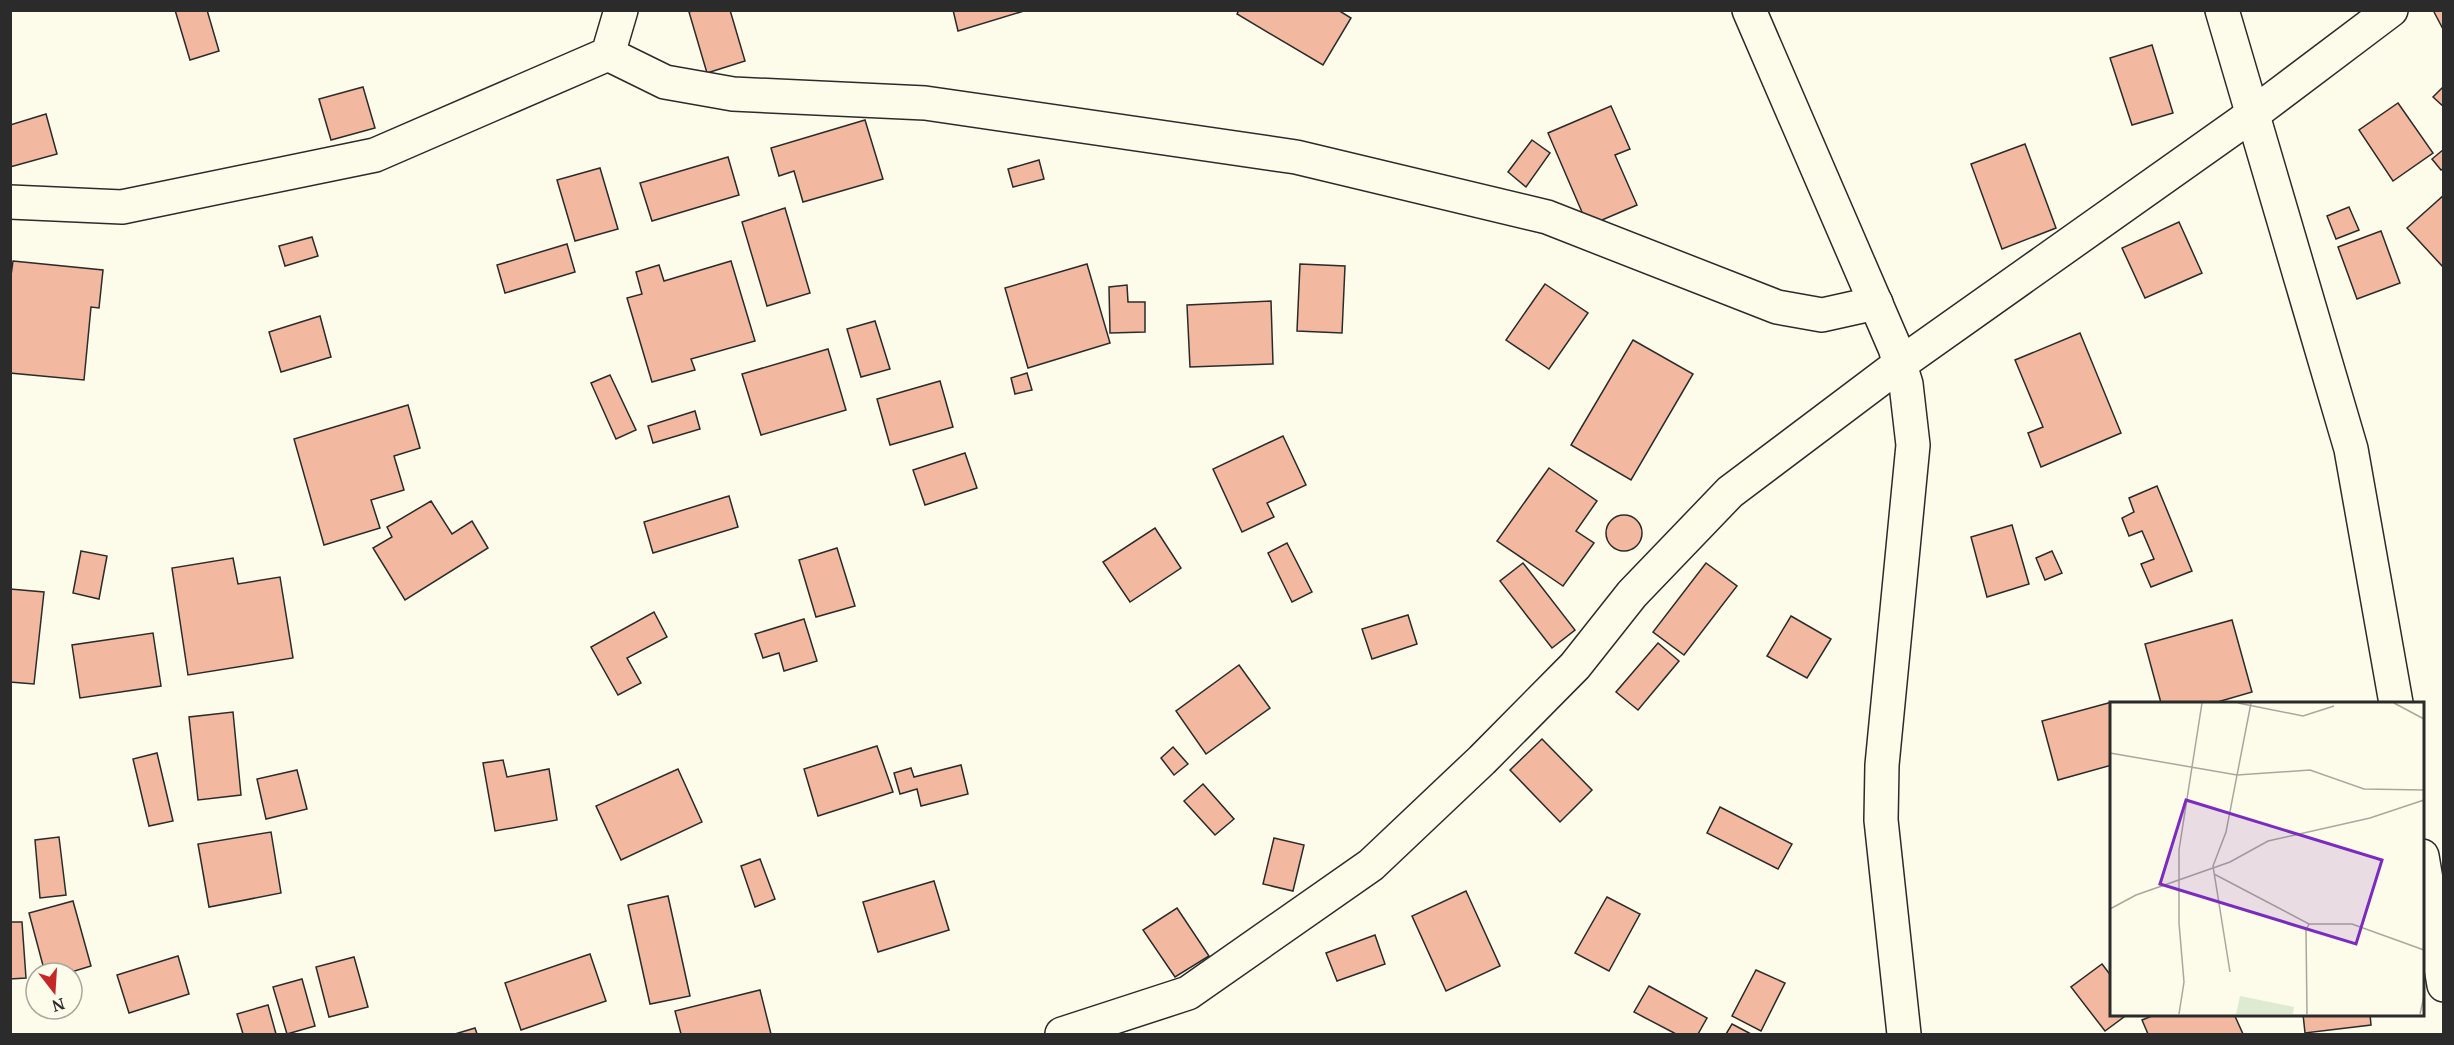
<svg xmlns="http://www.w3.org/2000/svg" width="2454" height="1045" font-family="'PT Serif',serif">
	<rect width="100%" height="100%" fill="#fdfbea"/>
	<g fill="#f2b8a0" stroke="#2b2b2b" stroke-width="1.5">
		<path d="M175 10H207L219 51 190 60Z"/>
		<path d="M695 10H730L745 61 707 73 689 12Z"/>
		<path d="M953 10H1027L958 31Z"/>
		<path d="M1239 10H1338L1351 18 1323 65 1237 14Z"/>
		<path d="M2433 10H2444V31Z"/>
		<path d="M2152 45 2173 113 2132 125 2110 58Z"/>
		<path d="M2444 86V107L2433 97Z"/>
		<path d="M363 87 375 128 331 140 319 99Z"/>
		<path d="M2398 103 2433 153 2393 181 2359 130Z"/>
		<path d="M1611 106 1630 149 1615 155 1637 205 1588 226 1548 133Z"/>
		<path d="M46 114 57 154 10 167V125Z"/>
		<path d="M865 120 883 179 803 202 794 171 779 176 771 148Z"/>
		<path d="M1532 140 1550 153 1526 187 1508 172Z"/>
		<path d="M2025 144 2056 228 2002 249 1971 164Z"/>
		<path d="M2444 149V168L2441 170 2432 159Z"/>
		<path d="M728 157 739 195 652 221 640 183Z"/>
		<path d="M1039 160 1044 179 1013 187 1008 169Z"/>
		<path d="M600 168 618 229 575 241 557 180Z"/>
		<path d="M2444 195V268L2407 228Z"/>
		<path d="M2349 207 2359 230 2336 239 2327 216Z"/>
		<path d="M785 208 810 293 767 306 742 222Z"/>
		<path d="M2179 222 2202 273 2145 298 2122 248Z"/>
		<path d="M2381 231 2400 283 2357 299 2338 247Z"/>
		<path d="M312 237 318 256 285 266 279 246Z"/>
		<path d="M567 244 575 272 505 293 497 265Z"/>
		<path d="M13 261 103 270 99 308 91 307 84 380 10 373V283Z"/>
		<path d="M731 261 755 341 691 359 695 370 652 382 627 298 642 294 636 272 659 265 664 281Z"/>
		<path d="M1087 264 1110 343 1028 368 1005 288Z"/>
		<path d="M1300 264 1345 266 1342 333 1297 331Z"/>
		<path d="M1545 284 1588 313 1549 369 1506 340Z"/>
		<path d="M1127 285 1128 302H1145V332L1110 333 1109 287Z"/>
		<path d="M1271 301 1273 364 1190 367 1187 305Z"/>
		<path d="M320 316 331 357 281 372 269 332Z"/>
		<path d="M875 321 890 369 861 377 847 329Z"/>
		<path d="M2080 333 2121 433 2041 467 2028 433 2043 427 2015 360Z"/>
		<path d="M1633 340 1693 374 1631 480 1571 445Z"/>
		<path d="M828 349 846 410 761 435 742 374Z"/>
		<path d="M1027 373 1032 390 1015 394 1011 378Z"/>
		<path d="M610 375 636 430 616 439 591 383Z"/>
		<path d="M940 381 953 427 890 445 877 399Z"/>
		<path d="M408 405 420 448 394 456 404 490 371 500 380 528 324 545 294 439Z"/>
		<path d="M695 411 700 429 653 443 648 426Z"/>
		<path d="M1283 436 1306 485 1267 503 1274 517 1242 532 1213 469Z"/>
		<path d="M965 453 977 488 925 505 913 470Z"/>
		<path d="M1549 468 1597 501 1576 531 1594 543 1563 586 1497 541Z"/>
		<path d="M2157 486 2192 571 2151 587 2141 564 2154 559 2142 531 2129 536 2122 518 2134 512 2129 498Z"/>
		<path d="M729 496 738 527 653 553 644 522Z"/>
		<path d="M431 501 452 534 472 521 488 548 405 600 373 548 392 537 387 527Z"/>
		<circle cx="1624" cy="533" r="18"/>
		<path d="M2012 525 2029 584 1987 597 1971 537Z"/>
		<path d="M1155 528 1181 568 1130 602 1103 562Z"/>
		<path d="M1287 543 1312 592 1292 602 1268 553Z"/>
		<path d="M837 548 855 606 816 617 799 560Z"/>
		<path d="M81 551 107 556 99 599 73 593Z"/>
		<path d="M2052 551 2062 573 2045 580 2036 558Z"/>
		<path d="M233 558 238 584 280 577 293 658 188 675 172 568Z"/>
		<path d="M1523 563 1575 630 1552 648 1500 581Z"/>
		<path d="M1706 563 1737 586 1684 655 1653 632Z"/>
		<path d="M10 589 44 592 34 684 10 682Z"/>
		<path d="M654 612 667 637 627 658 641 683 618 695 591 647Z"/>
		<path d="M1408 615 1417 644 1372 659 1362 629Z"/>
		<path d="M1791 616 1831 639 1807 678 1767 656Z"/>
		<path d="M804 619 817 661 784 671 779 653 763 658 755 634Z"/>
		<path d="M2232 620 2252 692 2214 703H2161L2145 644Z"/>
		<path d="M153 633 161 686 80 698 72 645Z"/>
		<path d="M1658 643 1679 661 1638 710 1616 692Z"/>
		<path d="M1239 665 1270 708 1206 754 1176 711Z"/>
		<path d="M2112 702V765L2058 780 2042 721Z"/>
		<path d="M233 712 241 795 198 800 189 717Z"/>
		<path d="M1542 739 1592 790 1560 822 1510 770Z"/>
		<path d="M877 746 893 792 818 816 804 769Z"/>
		<path d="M1173 747 1188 764 1174 775 1161 758Z"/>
		<path d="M157 753 173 821 149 826 133 759Z"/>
		<path d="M503 760 507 777 549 769 557 820 495 831 483 763Z"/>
		<path d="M961 765 968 794 921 806 917 789 900 794 894 773 911 768 914 777Z"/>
		<path d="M678 769 702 822 621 860 596 806Z"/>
		<path d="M297 770 307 809 266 819 257 779Z"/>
		<path d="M1203 784 1234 819 1215 835 1184 801Z"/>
		<path d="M1720 807 1792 844 1778 869 1707 833Z"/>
		<path d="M271 832 281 893 209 907 198 844Z"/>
		<path d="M59 837 66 895 40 898 35 840Z"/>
		<path d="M1274 838 1304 845 1293 891 1263 884Z"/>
		<path d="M760 859 775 899 755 907 741 866Z"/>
		<path d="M934 881 949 930 878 952 863 902Z"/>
		<path d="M1466 891 1500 966 1446 991 1412 916Z"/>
		<path d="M668 896 690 996 650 1004 628 905Z"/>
		<path d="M1607 897 1640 914 1609 971 1575 953Z"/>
		<path d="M73 901 91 966 68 973H45L29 913Z"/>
		<path d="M1177 908 1209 956 1175 977 1143 930Z"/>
		<path d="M10 922H22L26 978 10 979Z"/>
		<path d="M1375 935 1385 964 1337 981 1326 953Z"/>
		<path d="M590 954 606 1001 521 1030 505 983Z"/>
		<path d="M178 956 189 994 129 1013 117 975Z"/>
		<path d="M354 957 368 1007 329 1017 316 967Z"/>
		<path d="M2102 964 2112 977V1014H2128L2105 1031 2071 987Z"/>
		<path d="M1756 970 1785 983 1761 1031 1732 1016Z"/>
		<path d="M302 979 315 1026 287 1034 273 987Z"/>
		<path d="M1649 986 1707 1018 1698 1034H1676L1634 1012Z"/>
		<path d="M760 990 771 1034H681L675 1011Z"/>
		<path d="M268 1005 276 1034H243L237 1014Z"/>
		<path d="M2157 1014H2234L2243 1034H2148L2142 1020Z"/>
		<path d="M2303 1014H2370L2371 1025 2305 1033Z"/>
		<path d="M1732 1024 1751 1034H1726Z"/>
		<path d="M475 1028 477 1034H455Z"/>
	</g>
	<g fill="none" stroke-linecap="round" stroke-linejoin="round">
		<defs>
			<g id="minor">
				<path d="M1749 10 1895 348 1906 384 1913 445 1882 765 1881 820 1904 1034"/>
				<path d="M2222 10 2351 449 2396 703"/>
				<path d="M608 54 665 82 733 94 925 103 1296 157 1547 217 1777 307 1822 315 1876 303"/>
				<path d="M10 202 122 207 375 155 608 54 621 10"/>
				<path d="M2422 856 2444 985"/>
				<path d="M1062 1034 1188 993 1371 865 1482 760 1575 666 1632 594 1730 492 1900 364 2253 114 2391 10"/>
			</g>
		</defs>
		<use href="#minor" stroke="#2b2b2b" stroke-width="36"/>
		<use href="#minor" stroke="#fdfbea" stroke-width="33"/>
	</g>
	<g transform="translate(2110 702)">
		<rect width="314" height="314" fill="#fdfbea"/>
		<path d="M130 294 184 305 183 312H126Z" fill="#deebd1"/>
		<path fill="none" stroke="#a9a89e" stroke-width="1.5" d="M128 1 193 14 224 4M284 1 314 17M0 51 127 73 200 68 254 87 314 88M104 172 199 222H242L314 248M0 207 26 193 120 160 158 139 260 116 314 98M120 270 103 164 116 130 141 1M69 312 74 280 69 221V148L92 1M197 312 196 228 199 222M310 312 314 294"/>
		<path fill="#7b2cbf" fill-opacity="0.15" stroke="#7b2cbf" stroke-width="3" d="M76 98 272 158 246 242 50 182Z"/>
		<rect width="314" height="314" fill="none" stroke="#2b2b2b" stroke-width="3"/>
	</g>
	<rect width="2454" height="1045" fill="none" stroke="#2b2b2b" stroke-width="24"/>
	<g transform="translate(54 991) rotate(163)"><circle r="28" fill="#fdfbea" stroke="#a9a89e" stroke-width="1.5"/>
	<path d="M0-4.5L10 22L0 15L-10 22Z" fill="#c62828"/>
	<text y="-9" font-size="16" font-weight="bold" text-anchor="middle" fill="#2b2b2b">N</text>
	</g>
</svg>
